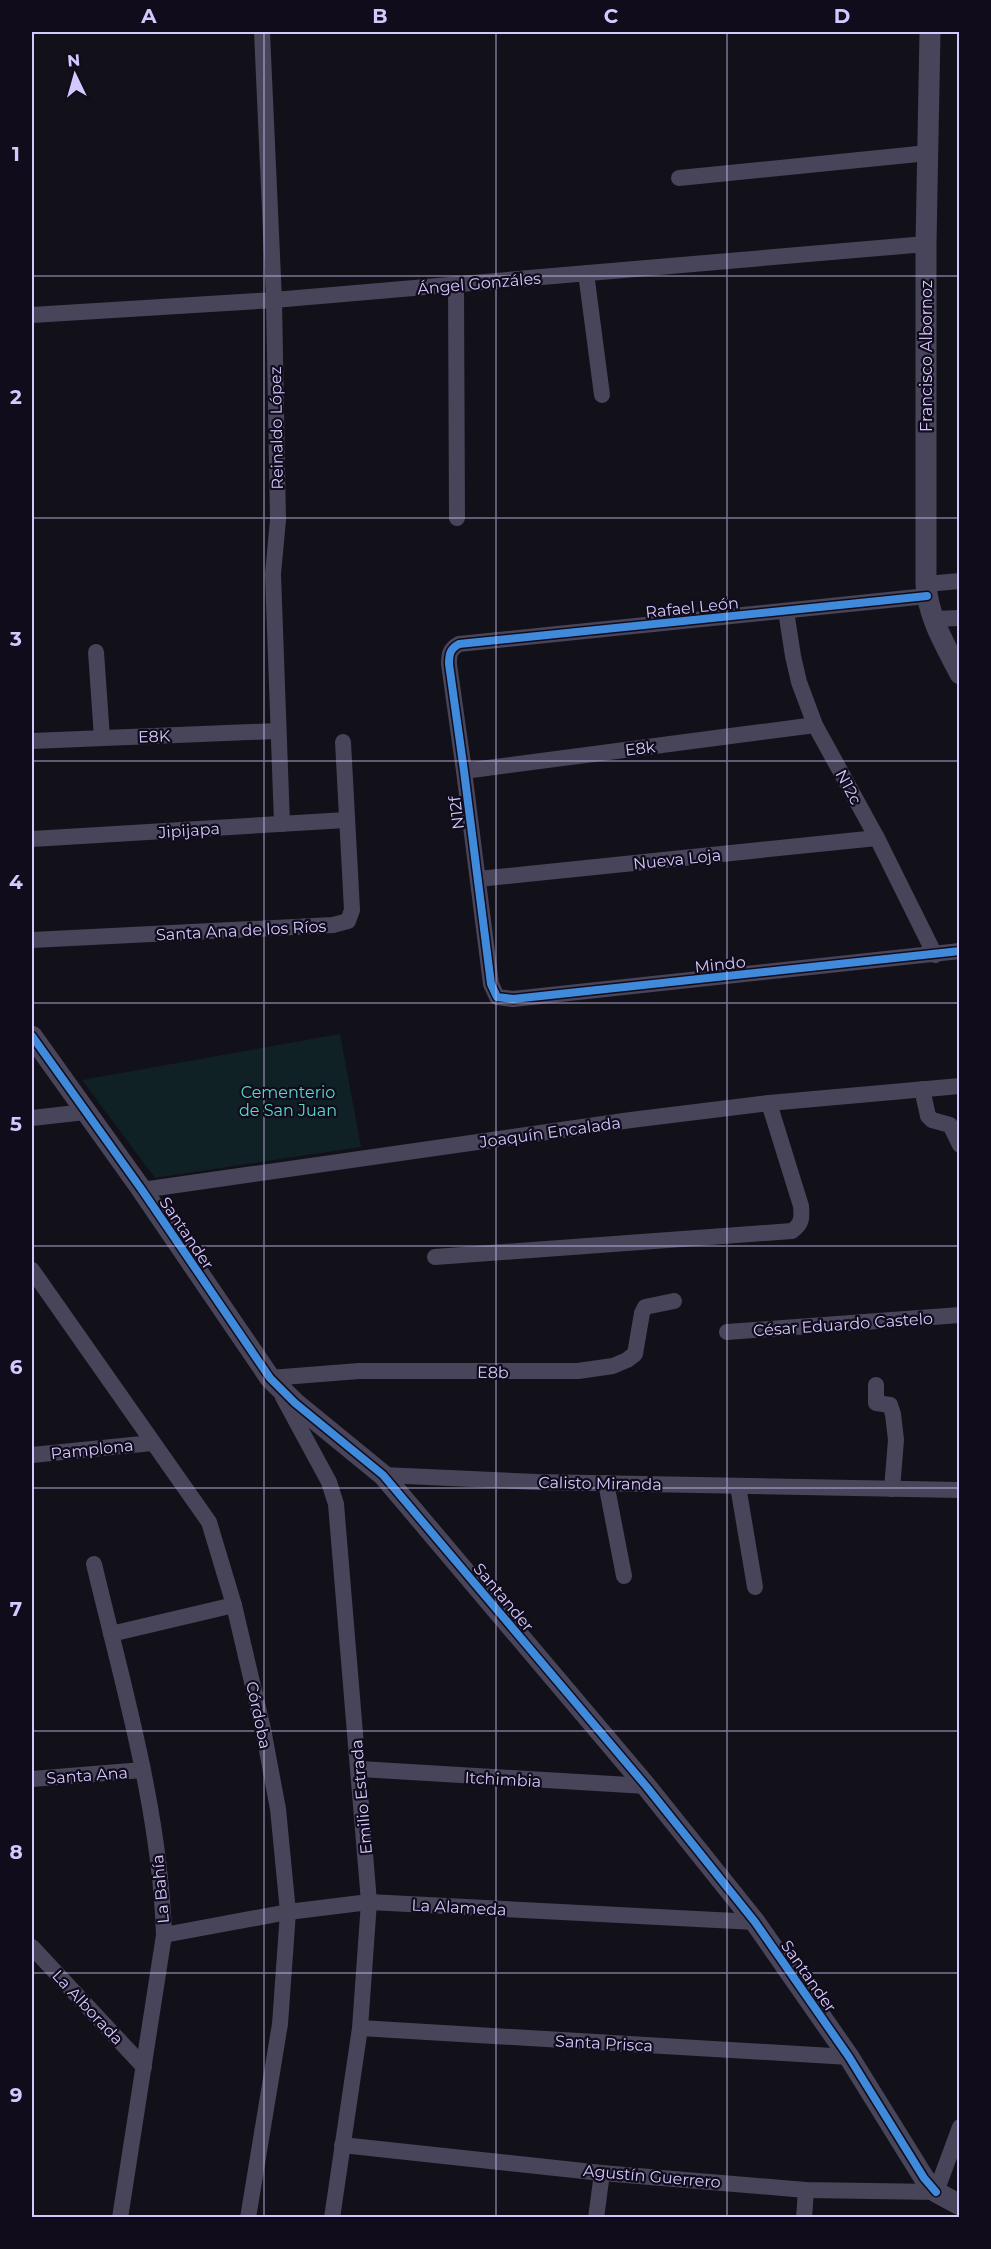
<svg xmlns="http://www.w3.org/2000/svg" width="991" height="2249" font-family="Montserrat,sans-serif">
	<rect width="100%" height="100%" fill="#121018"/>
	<path fill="#0f2124" d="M340 1034 361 1147 155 1178 82 1080Z"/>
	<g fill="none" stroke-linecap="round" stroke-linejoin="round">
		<g stroke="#484459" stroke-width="16">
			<path d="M262 32 274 300 278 520 273 574 282 824"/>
			<path d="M679 178 928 153"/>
			<path d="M586 273 602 395"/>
			<path d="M456 285 457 518"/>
			<path d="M32 315 274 300 926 244"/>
			<path d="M926 584 960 581"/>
			<path d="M927 596 459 644C450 649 449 654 449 664L464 771 491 984 497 997 513 999 960 951"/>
			<path d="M786 611 793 656 799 682 815 725 877 838 935 955"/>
			<path d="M933 619 960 618"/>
			<path d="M96 652 102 738"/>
			<path d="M32 741 277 731"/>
			<path d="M464 771 815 725"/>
			<path d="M32 839 346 820"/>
			<path d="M478 879 877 838"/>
			<path d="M32 940 333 925 348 921 352 910 343 742"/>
			<path d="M922 1089 928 1116 932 1120 950 1125 960 1145"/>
			<path d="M32 1118 85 1112"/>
			<path d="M142 1190 631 1120 769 1103 960 1086"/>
			<path d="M435 1257 792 1231C802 1224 802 1218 801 1206L769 1103"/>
			<path d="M32 1270 209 1522 234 1605 263 1729 278 1809 288 1912 280 2024 248 2218"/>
			<path d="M727 1332 960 1315"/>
			<path d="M270 1378 359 1371H578L613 1366 627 1360 635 1354 642 1313 645 1307 674 1301"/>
			<path d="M876 1385V1403L890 1405 893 1414 896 1440 892 1489"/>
			<path d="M283 1397 329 1482 336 1504 369 1902 360 2028 332 2218"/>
			<path d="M32 1455 152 1443"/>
			<path d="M383 1475 537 1482 960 1490"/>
			<path d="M606 1483 624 1576"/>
			<path d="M738 1486 755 1587"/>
			<path d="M94 1564C123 1686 160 1809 164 1935L120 2218"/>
			<path d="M111 1634 234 1605"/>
			<path d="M360 1769 646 1786"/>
			<path d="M32 1779 143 1770"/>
			<path d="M164 1935 288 1912 369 1902 755 1922"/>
			<path d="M32 1947 144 2067"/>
			<path d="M360 2028 849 2057"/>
			<path d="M342 2145 602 2173 806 2190 936 2192 960 2127"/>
			<path d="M596 2218 602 2173"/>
			<path d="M804 2218 806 2190"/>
		</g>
		<g stroke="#484459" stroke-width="21">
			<path d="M930 32 926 244V584C928 617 945 645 960 674"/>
			<path d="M32 1036 142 1190 270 1378 295 1403 383 1475 646 1786 755 1922 849 2057 924 2178 936 2192 960 2205"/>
		</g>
		<defs>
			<g id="cycleway">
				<path d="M927 596 459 644C450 649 449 654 449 664L464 771 491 984 497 997 513 999 960 951"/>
				<path d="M32 1036 142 1190 270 1378 295 1403 383 1475 646 1786 755 1922 849 2057 924 2178 936 2192"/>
			</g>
		</defs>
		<use href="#cycleway" stroke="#110c1c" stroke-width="11"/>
		<use href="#cycleway" stroke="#408adc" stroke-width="8"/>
	</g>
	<path fill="none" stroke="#d5c8fe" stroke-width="1.5" stroke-opacity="0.55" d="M264 32V2218M496 32V2218M727 32V2218M32 276H960M32 518H960M32 761H960M32 1003H960M32 1246H960M32 1488H960M32 1731H960M32 1973H960"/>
	<g text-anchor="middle" stroke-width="4.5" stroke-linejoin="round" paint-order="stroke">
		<g font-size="16" fill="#d5c8fe" stroke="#110c1c">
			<text transform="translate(479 283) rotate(-5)" y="6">Ángel Gonzáles</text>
			<text transform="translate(926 356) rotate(-90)" y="6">Francisco Albornoz</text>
			<text transform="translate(276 428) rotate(-91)" y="6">Reinaldo López</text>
			<text transform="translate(692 607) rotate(-6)" y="6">Rafael León</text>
			<text transform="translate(154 736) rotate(-2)" y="6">E8K</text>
			<text transform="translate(640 748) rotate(-7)" y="6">E8k</text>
			<text transform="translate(849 787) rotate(62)" y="6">N12c</text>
			<text transform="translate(456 813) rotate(-97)" y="6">N12f</text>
			<text transform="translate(189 830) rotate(-4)" y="6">Jipijapa</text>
			<text transform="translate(677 859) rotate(-6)" y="6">Nueva Loja</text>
			<text transform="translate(241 930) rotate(-3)" y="6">Santa Ana de los Ríos</text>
			<text transform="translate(720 964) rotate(-6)" y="6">Mindo</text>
			<text transform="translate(550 1132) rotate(-8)" y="6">Joaquín Encalada</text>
			<text transform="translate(187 1233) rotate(56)" y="6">Santander</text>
			<text transform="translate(843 1324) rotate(-4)" y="6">César Eduardo Castelo</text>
			<text transform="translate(493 1372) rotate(1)" y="6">E8b</text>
			<text transform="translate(92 1449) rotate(-6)" y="6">Pamplona</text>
			<text transform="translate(600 1483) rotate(1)" y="6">Calisto Miranda</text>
			<text transform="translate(504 1597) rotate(50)" y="6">Santander</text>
			<text transform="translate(259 1715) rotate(78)" y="6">Córdoba</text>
			<text transform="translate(87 1775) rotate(-4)" y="6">Santa Ana</text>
			<text transform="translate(503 1779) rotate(3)" y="6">Itchimbia</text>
			<text transform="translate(361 1797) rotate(-95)" y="6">Emilio Estrada</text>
			<text transform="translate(160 1889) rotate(-95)" y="6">La Bahía</text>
			<text transform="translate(459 1907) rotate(3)" y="6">La Alameda</text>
			<text transform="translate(809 1976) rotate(55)" y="6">Santander</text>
			<text transform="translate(88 2007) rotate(47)" y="6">La Alborada</text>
			<text transform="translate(604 2043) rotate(3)" y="6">Santa Prisca</text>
			<text transform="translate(652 2176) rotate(5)" y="6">Agustín Guerrero</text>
		</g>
		<g font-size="16" fill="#58dac9" stroke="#110c1c">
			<text x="288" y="1098">Cementerio<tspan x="288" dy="18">de San Juan</tspan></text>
		</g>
	</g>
	<rect width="991" height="2249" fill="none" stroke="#110c1c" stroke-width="66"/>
	<g transform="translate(75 75) rotate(355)" stroke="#110c1c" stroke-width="4.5" paint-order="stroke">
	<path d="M0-4.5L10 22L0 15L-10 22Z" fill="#d5c8fe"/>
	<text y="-9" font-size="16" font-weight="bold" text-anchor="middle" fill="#d5c8fe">N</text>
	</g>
	<rect x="33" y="33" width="925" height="2183" fill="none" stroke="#d5c8fe" stroke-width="2"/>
	<g font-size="20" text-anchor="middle" font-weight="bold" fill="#d5c8fe">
		<text x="149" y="23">A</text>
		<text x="380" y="23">B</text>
		<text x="611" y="23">C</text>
		<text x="842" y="23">D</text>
		<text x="16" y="161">1</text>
		<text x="16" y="404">2</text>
		<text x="16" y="646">3</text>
		<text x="16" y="889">4</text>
		<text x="16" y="1131">5</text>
		<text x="16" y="1374">6</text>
		<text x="16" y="1616">7</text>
		<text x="16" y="1859">8</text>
		<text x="16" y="2102">9</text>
	</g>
</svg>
